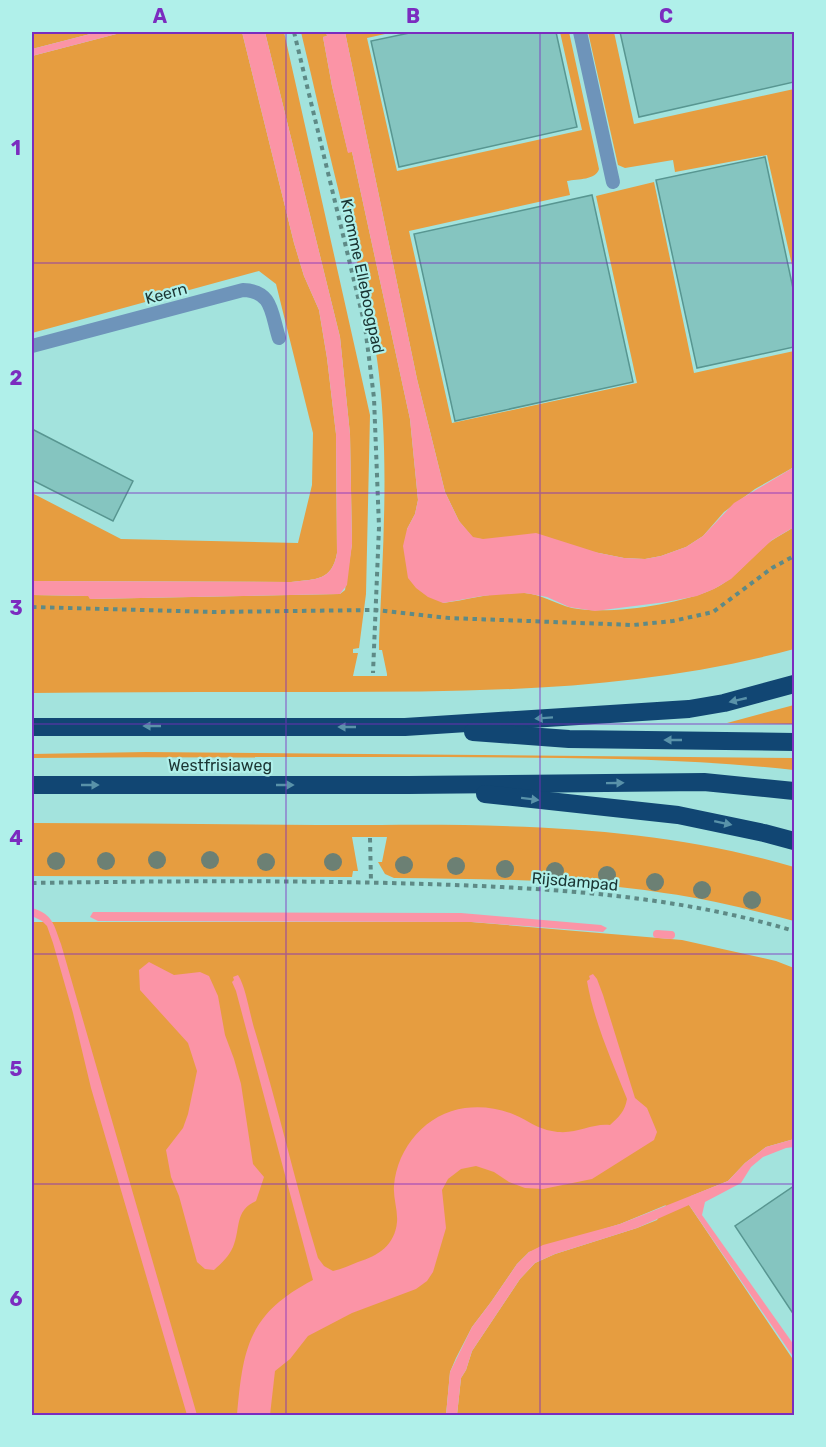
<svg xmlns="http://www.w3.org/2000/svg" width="826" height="1447" font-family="Rubik,sans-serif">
	<rect width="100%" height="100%" fill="#a3e3dd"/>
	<g fill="#e69d40">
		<path d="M32 32H98L32 49Z"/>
		<path d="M124 32H242L294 243 304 276 319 310 327 358 336 434 337 553C332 581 316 579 291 582L32 581V494H34L121 539 298 543 312 485 313 433 276 284 259 271 32 333V56Z"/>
		<path d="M265 32H284L370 415 366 594 359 648 353 649V653H358L353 676H387V674L382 650H379V641C383 548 390 452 377 359 370 308 356 259 343 209 328 150 315 90 301 32H326L327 36 323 37 332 86 348 152H352L410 419 418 500 415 514 407 529 443 603C470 600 496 591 524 593 542 594 555 604 572 608 608 615 677 605 711 590 736 580 750 556 771 541 778 536 787 532 794 527V649C643 690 487 692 331 692 231 692 131 692 32 693V595L89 596 90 599 340 594 345 590 352 544 350 434 340 337Z"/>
		<path d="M345 32H394L367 38 397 171 582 130 560 32H569L599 169C596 180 578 179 567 181L570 195 409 231 452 423 637 383 596 196 654 182 694 373 794 351V467L755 489 724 512 703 536 686 547 661 556 645 559 624 558 599 553 473 538 459 521 445 492 417 379Z"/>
		<path d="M588 32H614L634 124 794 89V274L767 155 675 172 673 160 625 168 618 165Z"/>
		<path d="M794 705V724L727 723Z"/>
		<path d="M146 752 794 758V770C678 757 562 758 445 757 307 757 169 757 32 758V754Z"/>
		<path d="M32 823C148 823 265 825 381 825 520 824 660 827 794 867V921C751 910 709 899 664 893 575 879 484 879 394 878L385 874 378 862H382L387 837H352L358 871H353L352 877 32 876Z"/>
		<path d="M32 922H471L682 940 776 961 794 968V1139L766 1147 745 1163 728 1181 691 1196 689 1205 794 1361V1415H457L461 1378 466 1370 472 1351 520 1279 535 1263 555 1254 637 1228 657 1220 666 1205 620 1224 529 1252 517 1264 491 1302 472 1327 456 1358 450 1372 446 1415H32Z"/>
	</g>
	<g fill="#fb94a6">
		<path d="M98 32H124L32 56V49Z"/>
		<path d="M242 32H265L340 337 350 434 352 544 347 585 340 594 90 599 88 596 32 595V581L291 582C316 579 332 581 337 553L336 434 327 358 319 310 304 276 294 243Z"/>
		<path d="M326 32H345L417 379 445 492 459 521 473 537 483 539 536 533 599 553 624 558 645 559 661 556 686 547 703 536 734 503 794 467V527L772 540 731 579 714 589 697 596 666 602 595 611 569 607 547 597 525 593 482 596 443 603 428 597 416 588 408 578 403 546 407 529 415 514 418 500 410 419 352 152 348 153 332 86 323 37 327 36Z"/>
		<path d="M32 908C53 914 54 925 61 944L197 1415H187L91 1088 73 1013 53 943 47 926 42 921 32 916Z"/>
		<path d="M93 912 461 913 601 925 607 928 603 932 472 922 98 921 90 917Z"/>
		<path d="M149 962 174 975 200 972 209 976 218 996 225 1035 234 1059 241 1084 253 1164 264 1177 256 1201C234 1211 241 1228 233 1247 229 1256 222 1263 214 1270L205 1269 197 1262 179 1196 171 1177 166 1150 183 1128 188 1114 197 1071 188 1043 140 990 139 970Z"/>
		<path d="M593 974 597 979 603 995 635 1098 647 1108 657 1132 654 1140 592 1179 543 1189 525 1188 509 1182 494 1172 476 1166 461 1169 448 1179 442 1190 446 1228 433 1272 427 1281 416 1289 352 1313 308 1336 290 1359 275 1371 270 1415H237C243 1348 248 1314 313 1280L236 991 232 982 234 980 233 977 238 975C246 987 250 1016 255 1031 278 1106 295 1183 318 1258L324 1266 333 1271C342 1269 350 1265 358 1262 378 1256 395 1245 397 1222 398 1210 393 1198 394 1186 397 1147 427 1113 465 1108 482 1106 499 1108 515 1115 527 1120 538 1129 552 1131 575 1136 590 1123 610 1125 619 1117 625 1111 627 1099 612 1061 594 1022 587 981L590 979 589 976Z"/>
		<path d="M794 1139V1147L786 1148 763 1157 751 1167 741 1183 705 1202 702 1215 794 1345V1358L689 1205 637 1228 555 1254 535 1263 520 1279 472 1351 466 1370 461 1378 457 1415H446L450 1372 472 1327 491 1302 517 1264 529 1252 543 1245 620 1224 728 1181 745 1163 766 1147Z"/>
	</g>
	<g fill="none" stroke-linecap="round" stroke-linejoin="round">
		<path stroke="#fb94a6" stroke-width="8" d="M657 934 671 935"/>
	</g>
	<g fill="#85c5c0" stroke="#589691" stroke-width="1.5">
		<path d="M414 32H556L577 127 399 167 371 41Z"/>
		<path d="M620 32H794V82L639 117Z"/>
		<path d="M765 157 794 293V347L697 368 656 180Z"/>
		<path d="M592 195 633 382 455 421 414 234Z"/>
		<path d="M32 429 133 481 113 521 32 480Z"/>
		<path d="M794 1186V1315L735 1226Z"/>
	</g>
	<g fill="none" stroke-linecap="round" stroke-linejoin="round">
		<g stroke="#5e8a86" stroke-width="4" stroke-dasharray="4.5 4.5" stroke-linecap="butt">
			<path d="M294 32 365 326 374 398 379 527 373 673"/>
			<path d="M32 607 212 612 375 610 449 618 633 625 673 621 713 612 772 568 794 556"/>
			<path d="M370 838 371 882"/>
			<path d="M32 883C163 881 295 880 426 884 550 888 675 895 794 931"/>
		</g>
		<g stroke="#6e94ba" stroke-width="14">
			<path d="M580 32 613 182"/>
			<path d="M32 346 243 290C273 291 271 313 279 338"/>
		</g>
		<g stroke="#114673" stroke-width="18">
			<path d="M32 727H405L689 709 724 703 794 684"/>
			<path d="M473 732 569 739 794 742"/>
			<path d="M32 785H409L704 782 794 791"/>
			<path d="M485 794 678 815 764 833 794 841"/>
		</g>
	</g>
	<g fill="#6c8074">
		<circle cx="157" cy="860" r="9"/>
		<circle cx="210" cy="860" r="9"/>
		<circle cx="56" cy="861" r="9"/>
		<circle cx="106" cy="861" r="9"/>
		<circle cx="266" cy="862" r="9"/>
		<circle cx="333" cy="862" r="9"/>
		<circle cx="404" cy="865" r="9"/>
		<circle cx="456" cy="866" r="9"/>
		<circle cx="505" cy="869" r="9"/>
		<circle cx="555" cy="871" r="9"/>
		<circle cx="607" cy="875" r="9"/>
		<circle cx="655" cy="882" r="9"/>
		<circle cx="702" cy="890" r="9"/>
		<circle cx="752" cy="900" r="9"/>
	</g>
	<defs><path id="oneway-solid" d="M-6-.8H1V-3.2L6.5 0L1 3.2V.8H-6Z" transform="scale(1.5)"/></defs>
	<g fill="#5992a9">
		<use href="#oneway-solid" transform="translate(738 700) rotate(167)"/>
		<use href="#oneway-solid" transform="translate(544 718) rotate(176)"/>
		<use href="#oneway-solid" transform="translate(152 726) rotate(-180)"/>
		<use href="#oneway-solid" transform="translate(347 727) rotate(-180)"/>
		<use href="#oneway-solid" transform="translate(673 740) rotate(-180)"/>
		<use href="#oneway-solid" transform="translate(615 783) rotate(-1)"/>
		<use href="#oneway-solid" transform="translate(90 785)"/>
		<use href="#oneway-solid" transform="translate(285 785)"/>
		<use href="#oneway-solid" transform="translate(530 799) rotate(7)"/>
		<use href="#oneway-solid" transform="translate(723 823) rotate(12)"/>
	</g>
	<path fill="none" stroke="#7b2cbf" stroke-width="1.5" stroke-opacity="0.55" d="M286 32V1416M540 32V1416M32 263H794M32 493H794M32 724H794M32 954H794M32 1184H794"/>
	<g text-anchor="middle" stroke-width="4.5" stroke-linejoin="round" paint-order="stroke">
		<g font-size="16" fill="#1b3533" stroke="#b0f0ea">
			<text transform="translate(363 276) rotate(78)" y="6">Kromme Elleboogpad</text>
			<text transform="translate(166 293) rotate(-15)" y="6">Keern</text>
			<text x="220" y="771">Westfrisiaweg</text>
			<text transform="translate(575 881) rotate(5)" y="6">Rijsdampad</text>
		</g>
	</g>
	<rect width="826" height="1447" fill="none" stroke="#b0f0ea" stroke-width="66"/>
	<rect x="33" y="33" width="760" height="1381" fill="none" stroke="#7b2cbf" stroke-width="2"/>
	<g font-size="20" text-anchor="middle" font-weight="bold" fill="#7b2cbf">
		<text x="160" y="23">A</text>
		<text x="413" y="23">B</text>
		<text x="666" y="23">C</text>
		<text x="16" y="155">1</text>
		<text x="16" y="385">2</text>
		<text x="16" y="615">3</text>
		<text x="16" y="845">4</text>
		<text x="16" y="1076">5</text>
		<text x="16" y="1306">6</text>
	</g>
</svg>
